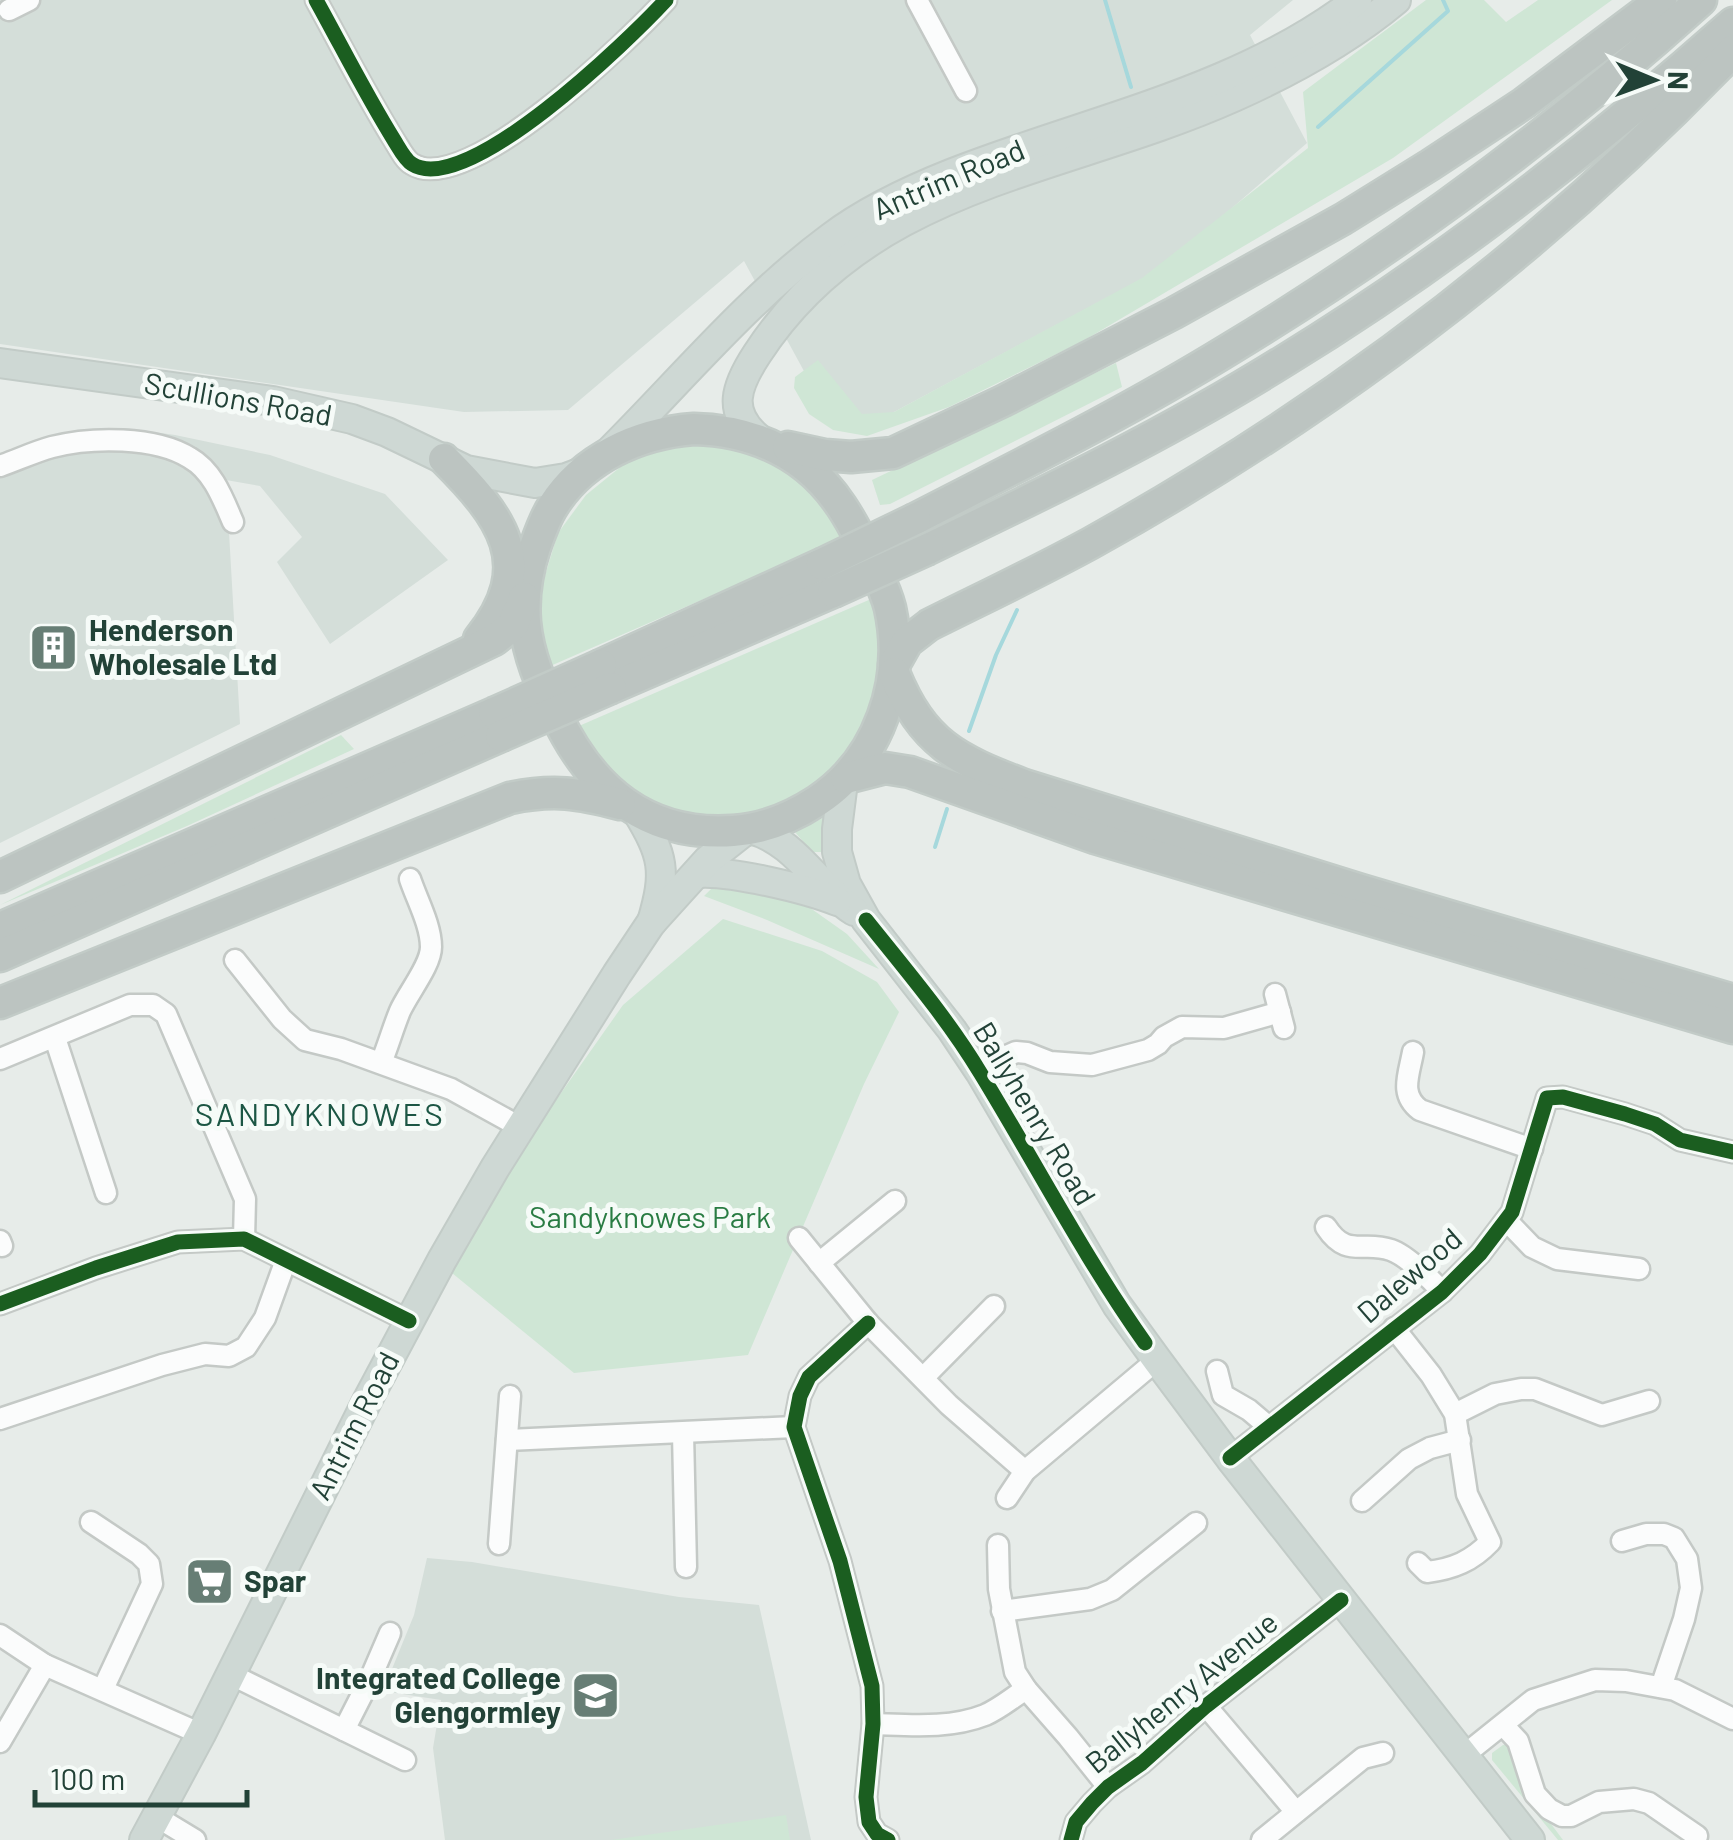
<svg xmlns="http://www.w3.org/2000/svg" width="1733" height="1840" font-family="Barlow,sans-serif">
	<rect width="100%" height="100%" fill="#e7ece9"/>
	<g fill="#d4ded9">
		<path d="M0 0H1293L1250 35 1307 143 1164 267 866 427 817 395 744 261 568 410 464 412 0 344Z"/>
		<path d="M126 428 175 435 270 455 385 494 448 560 330 644 277 562 302 537 260 486 226 480 240 724 0 843V454L21 446 77 430Z"/>
		<path d="M427 1558 472 1562 679 1597 759 1605 811 1840H445L433 1748 441 1700 383 1691 414 1615Z"/>
	</g>
	<g fill="#cfe6d5">
		<path d="M1426 0H1484L1506 22 1538 0H1612L1393 158 1083 341 949 407 867 436 833 430 809 414 794 388 795 377 818 360 862 414 894 412 1142 278 1308 148 1303 92Z"/>
		<path d="M1116 363 1122 387 890 504 880 505 872 480Z"/>
		<path d="M672 444 728 445 771 460 807 483 846 537 548 667 539 620 542 585 558 533 586 495 629 460Z"/>
		<path d="M871 599 881 626 883 664 857 749 820 790 778 811 724 818 677 813 628 789 600 767 572 729Z"/>
		<path d="M341 735 354 749 187 826 0 905Z"/>
		<path d="M825 817 824 852H812L795 832Z"/>
		<path d="M716 884 799 900 847 934 879 969 767 920 704 896Z"/>
		<path d="M723 919 822 951 877 982 899 1012 864 1084 748 1355 574 1373 452 1273 530 1137 623 1005Z"/>
		<path d="M1509 1743 1520 1782 1563 1840H1558L1492 1760V1753L1503 1745Z"/>
		<path d="M786 1815 790 1840H611Z"/>
	</g>
	<g fill="none" stroke-linecap="round" stroke-linejoin="round">
		<g stroke="#a6d8dc" stroke-width="4">
			<path d="M1105 0 1131 87"/>
			<path d="M1318 127 1448 11 1443 0"/>
			<path d="M969 731 996 655 1017 610"/>
			<path d="M935 847 947 809"/>
		</g>
		<defs>
			<g id="minor">
				<path d="M316 0C342 47 366 95 394 140 399 148 405 160 412 164 466 199 630 39 666 0"/>
				<path d="M917 0 966 91"/>
				<path d="M9 10 29 0"/>
				<path d="M0 466C17 460 34 452 52 447 91 437 155 436 190 458 213 471 223 499 233 522"/>
				<path d="M235 960 282 1019 305 1040 341 1049 451 1089 520 1127"/>
				<path d="M1275 994 1284 1028"/>
				<path d="M55 1038 106 1193"/>
				<path d="M1413 1052C1409 1075 1399 1094 1420 1110L1532 1149"/>
				<path d="M0 1059 130 1005H153L166 1014 245 1199 244 1239"/>
				<path d="M381 1063C388 1046 393 1028 400 1011 408 993 431 965 431 947 431 925 417 900 410 879"/>
				<path d="M980 1072 998 1060 1016 1052 1027 1053 1050 1062 1092 1065 1148 1050 1158 1044 1164 1037 1182 1027 1224 1028 1280 1012"/>
				<path d="M1507 1221 1532 1247 1557 1259 1639 1269"/>
				<path d="M1326 1227C1347 1259 1363 1240 1391 1250 1406 1255 1432 1280 1442 1292"/>
				<path d="M799 1238 868 1323 949 1405 1025 1471"/>
				<path d="M0 1241 2 1246"/>
				<path d="M819 1263 895 1201"/>
				<path d="M0 1304 96 1268 178 1242 244 1239 409 1321"/>
				<path d="M868 1323 809 1377 800 1396 794 1427 840 1561 872 1686 873 1724 866 1797 869 1822 877 1834 888 1840"/>
				<path d="M1394 1328 1431 1375 1455 1414 1467 1494 1490 1542C1472 1561 1453 1569 1427 1572L1418 1563"/>
				<path d="M1217 1371 1223 1395 1249 1410 1269 1427"/>
				<path d="M923 1378 994 1306"/>
				<path d="M1455 1414 1495 1394 1521 1389H1535L1602 1415 1649 1401"/>
				<path d="M0 1419 162 1365 205 1354 229 1356 246 1347 265 1318 286 1260"/>
				<path d="M683 1433 686 1567"/>
				<path d="M507 1440 794 1427"/>
				<path d="M1230 1458 1442 1292 1480 1254 1512 1212 1547 1098 1563 1097 1625 1114 1655 1124 1680 1140 1733 1152"/>
				<path d="M1007 1498 1025 1471 1157 1360"/>
				<path d="M1362 1501 1409 1459 1430 1448 1460 1440"/>
				<path d="M91 1522 139 1554 149 1564 152 1584 103 1689"/>
				<path d="M1622 1541 1646 1534H1664L1674 1538 1687 1559 1691 1588 1684 1619 1661 1687"/>
				<path d="M499 1544 510 1396"/>
				<path d="M998 1545 999 1589 1015 1672 1026 1689 1068 1737 1108 1787"/>
				<path d="M1002 1611 1090 1599 1112 1590 1196 1523"/>
				<path d="M0 1635 45 1665 201 1734"/>
				<path d="M230 1674 405 1760"/>
				<path d="M1206 1706 1296 1812"/>
				<path d="M873 1724C909 1725 950 1729 985 1715 999 1709 1012 1698 1026 1689"/>
				<path d="M1503 1725 1518 1741 1535 1794 1549 1809 1562 1816H1571L1599 1802 1634 1799 1649 1803 1697 1836"/>
				<path d="M344 1730 371 1677 390 1633"/>
				<path d="M0 1742 45 1665"/>
				<path d="M1463 1756 1533 1700 1595 1680 1626 1681 1675 1690 1733 1719"/>
				<path d="M157 1817 195 1840"/>
				<path d="M1071 1840 1076 1822 1092 1803 1108 1787 1142 1763 1206 1706 1341 1600"/>
				<path d="M1262 1840 1363 1758 1383 1753"/>
			</g>
			<g id="major">
				<path d="M0 363 273 401 352 419 387 432 466 470 535 483 566 478 582 472"/>
				<path d="M759 439C726 412 736 386 757 354 869 182 1062 174 1234 97 1292 71 1347 41 1396 0"/>
				<path d="M609 452C681 380 748 299 830 238 867 210 910 190 953 173 1088 120 1240 91 1357 0"/>
				<path d="M843 782 837 829V852L846 884 866 920 952 1030 980 1072 1117 1305 1157 1360 1230 1458 1530 1840"/>
				<path d="M636 810C664 856 667 871 652 922"/>
				<path d="M751 829C797 842 816 886 854 911"/>
				<path d="M697 873C729 870 807 889 837 901"/>
				<path d="M144 1840 201 1734 368 1399 442 1260 495 1168 617 974 651 923 708 860 746 830"/>
			</g>
			<g id="highway">
				<path d="M694 429C735 430 773 441 806 467 835 490 851 520 867 552 875 571 885 588 890 608 906 681 879 760 817 801 791 818 764 829 733 831 646 837 591 789 556 715 541 685 528 655 525 622 523 597 527 571 535 547 540 533 545 518 553 506 583 458 639 433 694 429Z"/>
				<path d="M788 447 825 455 851 457 893 453 1003 401 1174 313 1343 219 1430 165 1524 103 1661 0"/>
				<path d="M444 459C501 516 539 564 479 639"/>
				<path d="M915 519C1020 465 1127 412 1228 350 1396 248 1555 132 1701 0"/>
				<path d="M928 549C1049 491 1170 432 1284 361 1444 263 1593 147 1733 23"/>
				<path d="M601 665 822 564"/>
				<path d="M894 665 907 642 929 625C983 598 1038 572 1091 543 1327 412 1546 247 1733 51"/>
				<path d="M894 673C923 744 956 759 1024 785L1361 890 1733 1000"/>
				<path d="M611 688 833 592"/>
				<path d="M846 778 885 768 910 772 1095 838 1733 1028"/>
				<path d="M0 877 494 640 513 625 524 598"/>
				<path d="M0 928 494 713"/>
				<path d="M0 956 501 736"/>
				<path d="M0 1003 510 798C554 789 578 793 620 804"/>
			</g>
		</defs>
		<use href="#minor" stroke="#c4c9c6" stroke-width="25"/>
		<use href="#major" stroke="#c2cbc7" stroke-width="32"/>
		<use href="#highway" stroke="#c2cbc7" stroke-width="35"/>
		<use href="#minor" stroke="#fbfcfc" stroke-width="20"/>
		<use href="#major" stroke="#ced8d4" stroke-width="28"/>
		<use href="#highway" stroke="#bcc4c1" stroke-width="30"/>
		<defs>
			<g id="highway-bridge">
				<path d="M822 564 915 519"/>
				<path d="M833 592 928 549"/>
				<path d="M494 713 601 665"/>
				<path d="M501 736 611 688"/>
			</g>
		</defs>
		<use href="#highway-bridge" stroke="#c2cbc7" stroke-width="35" stroke-linecap="butt"/>
		<use href="#highway-bridge" stroke="#bcc4c1" stroke-width="30"/>
		<defs>
			<g id="cycleway">
				<path d="M316 0C342 47 366 95 394 140 399 148 405 160 412 164 466 199 630 39 666 0"/>
				<path d="M866 920C906 970 948 1019 981 1074 1036 1164 1084 1257 1145 1343"/>
				<path d="M0 1304 96 1268 178 1242 244 1239 409 1321"/>
				<path d="M868 1323 809 1377 800 1396 794 1427 840 1561 872 1686 873 1724 866 1797 869 1822 877 1834 888 1840"/>
				<path d="M1230 1458 1442 1292 1480 1254 1512 1212 1547 1098 1563 1097 1625 1114 1655 1124 1680 1140 1733 1152"/>
				<path d="M1071 1840 1076 1822 1092 1803 1108 1787 1142 1763 1206 1706 1341 1600"/>
			</g>
		</defs>
		<use href="#cycleway" stroke="#f6fbf8" stroke-width="21"/>
		<use href="#cycleway" stroke="#1b5e20" stroke-width="15"/>
	</g>
	<defs>
		<symbol id="building-square" viewBox="-11 -11 22 22"><rect x="-9" y="-9" width="18" height="18" rx="4" fill="#677e75" stroke="#f6fbf8"/><path d="M-4-6H4V6H1V3H-1V6H-4ZM-2.5-4.3h1.7v1.8h-1.7ZM.8-4.3h1.7v1.8H.8ZM-2.5-1h1.7V.8h-1.7ZM.8-1h1.7V.8H.8Z" fill="#fff"/></symbol>
		<symbol id="supermarket-square" viewBox="-11 -11 22 22"><rect x="-9" y="-9" width="18" height="18" rx="4" fill="#677e75" stroke="#f6fbf8"/><path d="M-6-5.5h2.5l.6 2H6L4.5 2H-2.5L-4.4-4H-6ZM-1.5 3.2a1.3 1.3 0 1 0 .1 0ZM3 3.2a1.3 1.3 0 1 0 .1 0Z" fill="#fff"/></symbol>
		<symbol id="school-square" viewBox="-11 -11 22 22"><rect x="-9" y="-9" width="18" height="18" rx="4" fill="#677e75" stroke="#f6fbf8"/><path d="M0-5L7-2L0 1L-7-2ZM-4 1L0 2.5L4 1V4Q0 6-4 4Z" fill="#fff"/></symbol>
	</defs>
	<g fill-rule="evenodd">
		<use href="#building-square" x="26" y="620" width="55" height="55"/>
		<use href="#supermarket-square" x="182" y="1554" width="55" height="55"/>
		<use href="#school-square" x="568" y="1668" width="55" height="55"/>
	</g>
	<g text-anchor="middle" stroke-width="10" stroke-linejoin="round" paint-order="stroke">
		<g font-size="30" fill="#224237" stroke="#f6fbf8">
			<text transform="translate(949 180) rotate(-23)" y="10">Antrim Road</text>
			<text transform="translate(238 400) rotate(10)" y="10">Scullions Road</text>
			<text transform="translate(1034 1114) rotate(59)" y="10">Ballyhenry Road</text>
			<text transform="translate(1410 1276) rotate(-41)" y="10">Dalewood</text>
			<text transform="translate(355 1426) rotate(-63)" y="10">Antrim Road</text>
			<text transform="translate(1182 1693) rotate(-39)" y="10">Ballyhenry Avenue</text>
		</g>
		<g font-size="30" font-weight="bold" fill="#224237" stroke="#f6fbf8" text-anchor="start">
			<text x="89" y="641">Henderson<tspan x="89" dy="34">Wholesale Ltd</tspan></text>
			<text x="244" y="1592">Spar</text>
			<text x="561" y="1689" text-anchor="end">Integrated College<tspan x="561" dy="34">Glengormley</tspan></text>
		</g>
		<g font-size="30" fill="#297c43" stroke="#f6fbf8">
			<text x="650" y="1228">Sandyknowes Park</text>
		</g>
		<g font-size="32" letter-spacing="2.5" fill="#1c5644" stroke="#f6fbf8">
			<text x="320" y="1126">SANDYKNOWES</text>
		</g>
	</g>
	<g transform="translate(1653 80) rotate(91)" stroke="#f6fbf8" stroke-width="8" paint-order="stroke">
	<path d="M0-8L18 38L0 25L-18 38Z" fill="#224237"/>
	<text y="-15" font-size="28" font-weight="bold" text-anchor="middle" fill="#224237">N</text>
	</g>
	<path d="M35 1790v15h212v-15" fill="none" stroke="#224237" stroke-width="5"/>
	<text x="50" y="1790" font-size="30" fill="#224237" stroke="#f6fbf8" stroke-width="8" paint-order="stroke">100 m</text>
</svg>
